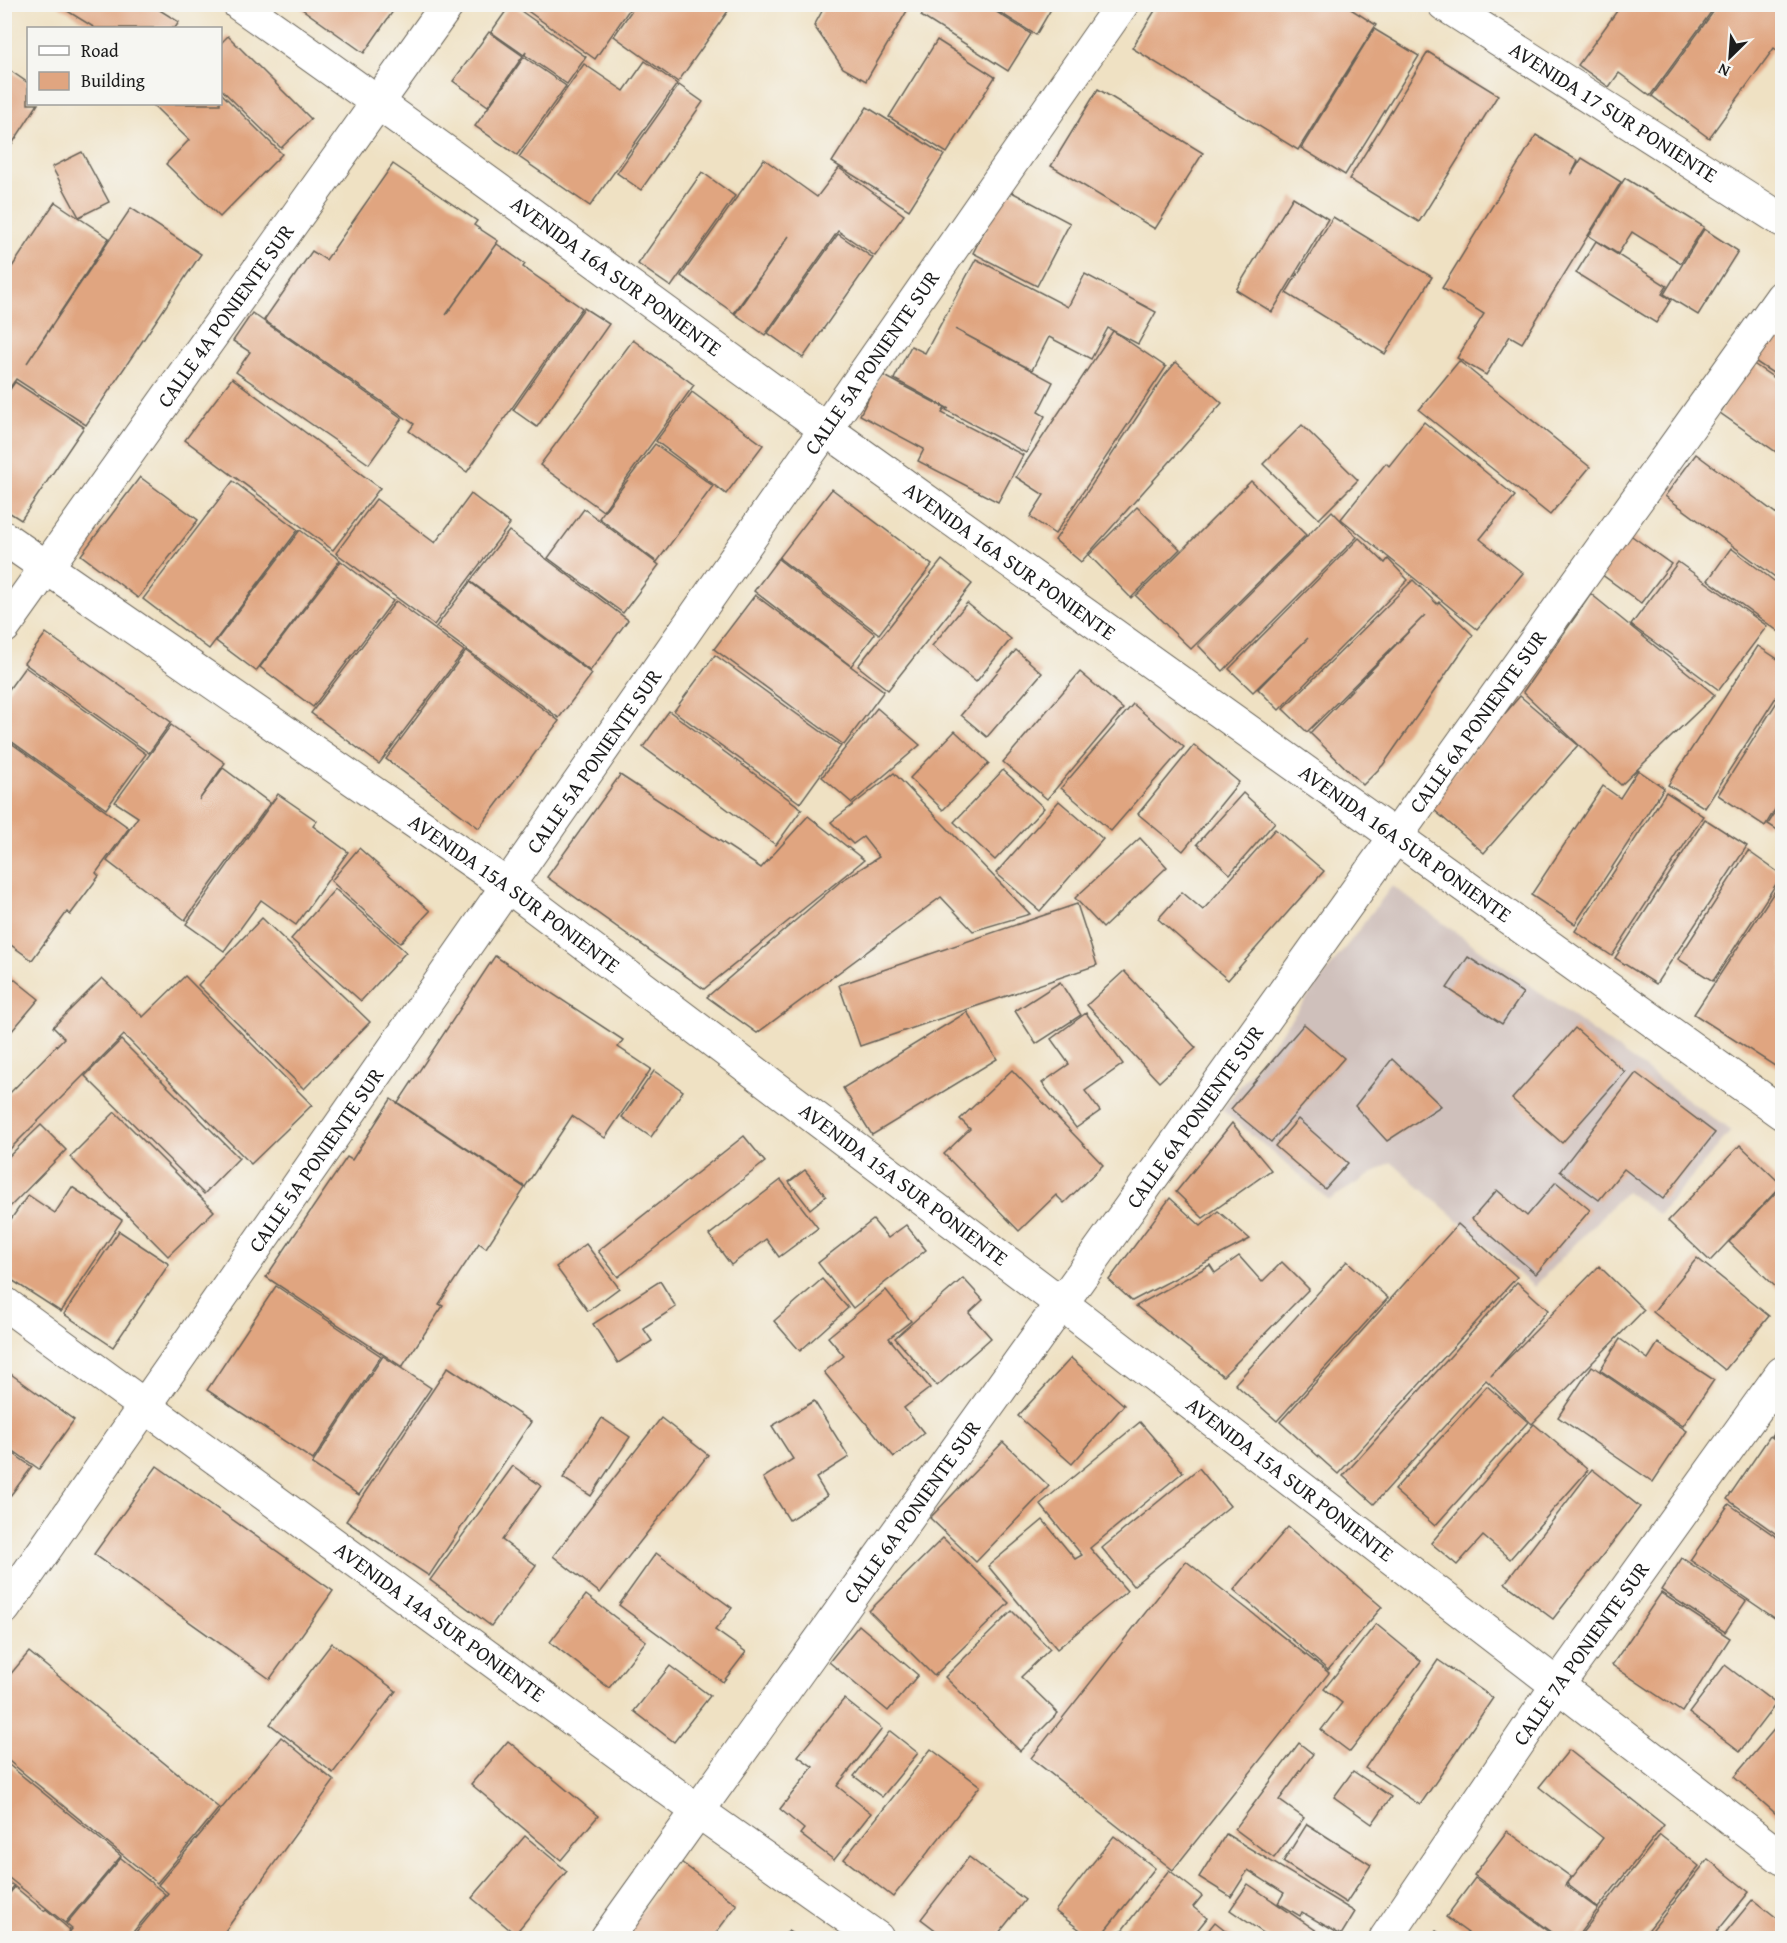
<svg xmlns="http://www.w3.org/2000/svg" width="1787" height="1943" font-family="'Gentium Book Plus',serif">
	<rect width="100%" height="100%" fill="#f6f6f2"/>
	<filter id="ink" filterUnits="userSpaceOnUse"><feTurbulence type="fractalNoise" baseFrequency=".0167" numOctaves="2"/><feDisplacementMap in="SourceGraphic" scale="12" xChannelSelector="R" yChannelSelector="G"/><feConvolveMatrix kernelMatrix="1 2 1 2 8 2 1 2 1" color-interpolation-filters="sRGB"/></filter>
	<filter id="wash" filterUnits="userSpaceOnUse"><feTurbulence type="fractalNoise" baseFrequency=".008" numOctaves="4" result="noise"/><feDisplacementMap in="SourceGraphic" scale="24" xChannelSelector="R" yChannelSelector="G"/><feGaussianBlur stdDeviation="1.35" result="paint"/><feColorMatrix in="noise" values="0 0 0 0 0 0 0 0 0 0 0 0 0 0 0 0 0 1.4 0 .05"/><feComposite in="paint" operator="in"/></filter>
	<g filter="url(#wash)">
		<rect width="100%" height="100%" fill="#efe1c3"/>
		<path fill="#cfc0bb" d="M1392 886 1731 1131 1659 1215 1626 1191 1534 1287 1391 1162 1329 1200 1222 1110Z"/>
		<g id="blocks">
			<g fill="#e0a580">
				<path d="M56 4H150L179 22 175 28H95Z"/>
				<path d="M295 4H398L364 53Z"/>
				<path d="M511 4 586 57 567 84 525 55 526 52 524 55 491 32Z"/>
				<path d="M518 4H621L629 10 595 59Z"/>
				<path d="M623 4H733L678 82 614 36 632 10Z"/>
				<path d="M826 4H911L866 81 843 68 814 26Z"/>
				<path d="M929 4H984L1031 34 1008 71 921 16Z"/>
				<path d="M986 4H1054L1036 35Z"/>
				<path d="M1159 4H1343L1376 25 1298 150 1132 48Z"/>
				<path d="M1622 4H1717L1650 96 1619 73 1609 87 1578 65Z"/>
				<path d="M1719 4H1782V54L1774 48 1709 138 1652 96Z"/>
				<path d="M1374 29 1419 56 1345 175 1301 148Z"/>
				<path d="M489 32 523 56 488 106 453 81Z"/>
				<path d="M228 36 311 119 281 148 220 88V44Z"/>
				<path d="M937 40 995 77 947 153 889 117Z"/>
				<path d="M1428 52 1498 95 1419 222 1349 179Z"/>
				<path d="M524 57 566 86 517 155 475 126Z"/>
				<path d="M645 61 677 84 590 206 519 157 584 64 624 91Z"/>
				<path d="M5 67 28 83V104H38L5 155Z"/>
				<path d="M679 85 703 102 641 190 617 173Z"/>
				<path d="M1098 89 1203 153 1155 229 1051 166Z"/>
				<path d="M220 92 282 154 220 217 166 164 189 140 152 104H220Z"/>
				<path d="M867 107 944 155 909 210 832 162Z"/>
				<path d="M1536 135 1578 161 1571 175 1582 158 1621 182 1522 343 1510 336 1486 375 1457 358 1484 314 1442 288Z"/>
				<path d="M82 152 109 202 79 217 52 167Z"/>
				<path d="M764 159 817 197 839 168 904 215 875 256 838 231 765 335 735 314 789 236 734 313 681 276Z"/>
				<path d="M393 164 477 221 474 225 498 241 446 315 497 244 525 264 523 267 582 308 467 472 409 431 414 424 264 320 312 251 326 260Z"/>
				<path d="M702 172 735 196 671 287 638 264Z"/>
				<path d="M1625 178 1704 227 1681 263 1632 232 1618 254 1589 236Z"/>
				<path d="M1006 189 1070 223 1037 286 973 253Z"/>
				<path d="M1293 197 1328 219 1272 312 1236 290Z"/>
				<path d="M55 202 109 238 27 363 131 208 201 254 86 425 16 379 4 396V279Z"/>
				<path d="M1333 217 1432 277 1385 354 1286 293Z"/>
				<path d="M1704 229 1738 251 1698 315 1664 294Z"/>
				<path d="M838 234 873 258 803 358 768 333Z"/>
				<path d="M1596 241 1667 286 1662 294 1671 300 1656 323 1576 273Z"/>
				<path d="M976 259 1068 307 1085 274 1156 312 1138 344 1108 328 1091 359 1049 337 1032 370 955 329 1053 382 1038 412 1045 416 1026 453 946 410 947 408 949 409 894 379 911 346 925 353Z"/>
				<path d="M584 308 609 324 537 427 513 410Z"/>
				<path d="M252 313 402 418 369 464 236 372 250 352 233 341Z"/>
				<path d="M1782 314V379L1753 360Z"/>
				<path d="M1113 331 1166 367 1055 534 1030 517 1044 495 1016 477Z"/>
				<path d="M633 340 694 385 603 511 540 465Z"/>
				<path d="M1459 361 1590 467 1550 515 1419 410Z"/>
				<path d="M1176 362 1222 403 1081 562 1055 540 1165 375Z"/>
				<path d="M1752 363 1782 383V456L1720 413Z"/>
				<path d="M881 374 945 408 942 413 1023 455 998 502 918 461 924 449 860 415Z"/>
				<path d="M232 378 380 488 333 550 185 440Z"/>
				<path d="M15 382 84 427 21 520 4 509V398Z"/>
				<path d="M692 392 763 445 726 494 656 441Z"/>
				<path d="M1424 422 1515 496 1480 539 1523 573 1477 629 1341 519 1386 463 1389 466Z"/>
				<path d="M1302 425 1358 480 1319 519 1263 464Z"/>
				<path d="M655 444 713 486 657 562 599 518Z"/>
				<path d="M1696 454 1782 518V582L1665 496Z"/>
				<path d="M140 477 198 520 138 598 81 555Z"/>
				<path d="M233 481 298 530 209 649 143 599Z"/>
				<path d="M1251 481 1306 535 1191 649 1136 596Z"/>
				<path d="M832 489 932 565 879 634 779 558Z"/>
				<path d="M471 494 510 524 434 625 336 553 376 499 435 543Z"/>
				<path d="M1137 507 1180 549 1131 598 1089 555Z"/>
				<path d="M584 509 659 565 623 613 548 558Z"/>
				<path d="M1332 511 1357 537 1223 671 1198 645Z"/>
				<path d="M300 530 340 560 256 671 216 641Z"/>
				<path d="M509 531 628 620 590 671 470 581Z"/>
				<path d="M1629 534 1671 564 1641 603 1601 574Z"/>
				<path d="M1359 538 1385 563 1388 559 1408 580 1279 710 1258 689 1308 638 1253 692 1229 669Z"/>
				<path d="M1731 548 1782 587V634L1708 580Z"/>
				<path d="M778 559 875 634 851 666 754 591Z"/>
				<path d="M942 560 972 584 888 690 858 666Z"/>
				<path d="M341 561 393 601 313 707 260 667Z"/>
				<path d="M1678 562 1767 626 1719 690 1631 625Z"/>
				<path d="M1413 580 1437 604 1439 602 1473 635 1383 765 1363 785 1310 733 1425 615 1307 732 1283 709Z"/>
				<path d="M470 582 592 674 559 718 436 627Z"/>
				<path d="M1591 594 1715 695 1621 785 1523 692Z"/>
				<path d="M755 595 884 691 844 745 714 649Z"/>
				<path d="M396 601 464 651 379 764 311 713Z"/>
				<path d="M967 603 1011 639 976 682 932 646Z"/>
				<path d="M46 633 171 722 149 753 24 663Z"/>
				<path d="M1758 646 1782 662V688L1705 808 1668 785Z"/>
				<path d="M1016 650 1042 673 987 737 961 715Z"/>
				<path d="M466 651 559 721 479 828 386 759Z"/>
				<path d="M715 655 841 746 800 803 674 711Z"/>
				<path d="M25 667 146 754 106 809 4 736V696Z"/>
				<path d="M1080 672 1123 709 1047 799 1003 762Z"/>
				<path d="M1782 694V798L1765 826 1718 795Z"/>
				<path d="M1520 696 1578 745 1484 853 1427 804Z"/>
				<path d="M1133 704 1184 747 1111 831 1061 788Z"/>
				<path d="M877 708 920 745 852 803 822 777Z"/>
				<path d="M669 711 802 809 776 845 643 747Z"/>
				<path d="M171 725 225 763 199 800 223 768 270 803 185 920 107 861 138 817 115 802Z"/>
				<path d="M955 731 989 763 943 810 910 778Z"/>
				<path d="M4 738 129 828 96 873 99 876 70 915 67 912 32 960 4 940Z"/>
				<path d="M1194 745 1239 782 1183 851 1138 814Z"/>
				<path d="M1003 770 1044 808 995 860 954 822Z"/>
				<path d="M1638 770 1664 788 1575 924 1531 895 1603 786 1620 798Z"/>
				<path d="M894 773 1030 914 973 931 941 897 757 1033 707 997 841 881 879 857 863 837 853 844 831 822Z"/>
				<path d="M620 775 761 868 808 816 864 860 704 989 547 877Z"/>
				<path d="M1666 792 1703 816 1612 956 1575 931Z"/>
				<path d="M1243 793 1275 822 1230 874 1197 844Z"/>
				<path d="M278 794 317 821 313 826 348 852 296 925 261 900 224 951 186 924Z"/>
				<path d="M1059 801 1103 839 1040 911 996 873Z"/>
				<path d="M1782 802V833L1768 824Z"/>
				<path d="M1705 819 1747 846 1656 984 1615 958Z"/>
				<path d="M1275 829 1324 871 1228 980 1158 919 1182 892 1203 910Z"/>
				<path d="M1140 838 1167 867 1103 928 1075 898Z"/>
				<path d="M359 848 430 911 400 943 331 881Z"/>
				<path d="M1748 851 1782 875 1713 981 1678 959Z"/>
				<path d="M1782 880V1068L1781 1070 1694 1014Z"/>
				<path d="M335 889 406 952 361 1001 291 939Z"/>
				<path d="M1077 904 1097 965 860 1046 839 985Z"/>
				<path d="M262 918 370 1022 304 1089 198 985Z"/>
				<path d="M495 956 623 1040 618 1047 651 1069 605 1138 572 1116 525 1187 398 1103Z"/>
				<path d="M1468 957 1523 993 1502 1024 1447 988Z"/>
				<path d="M4 971 39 999 6 1038 4 1036Z"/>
				<path d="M1124 971 1196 1048 1159 1082 1087 1005Z"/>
				<path d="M185 976 312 1105 251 1164 124 1035 8 1151 4 1148V1099L64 1038 53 1027 102 978 143 1017Z"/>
				<path d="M1060 982 1081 1015 1036 1044 1015 1011Z"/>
				<path d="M967 1012 997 1059 872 1135 843 1088Z"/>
				<path d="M1086 1013 1123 1064 1085 1091 1100 1111 1076 1128 1042 1083 1069 1064 1051 1039Z"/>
				<path d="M1304 1024 1344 1058 1271 1142 1231 1109Z"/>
				<path d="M1575 1028 1625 1072 1562 1143 1512 1099Z"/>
				<path d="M121 1040 239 1158 204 1194 85 1076Z"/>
				<path d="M1392 1059 1441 1106 1387 1141 1355 1106Z"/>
				<path d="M1012 1070 1103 1165 1064 1203 1056 1195 1019 1231 944 1154 970 1129 960 1119Z"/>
				<path d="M654 1071 683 1091 651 1137 622 1117Z"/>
				<path d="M1636 1073 1715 1133 1663 1199 1624 1169 1599 1200 1560 1171Z"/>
				<path d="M391 1099 525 1188 486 1248 479 1243 439 1304 443 1306 402 1367 266 1277 347 1157 352 1160Z"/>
				<path d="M115 1112 214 1211 168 1256 70 1157Z"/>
				<path d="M1298 1119 1348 1163 1325 1189 1275 1146Z"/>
				<path d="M1232 1123 1271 1170 1203 1218 1176 1192Z"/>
				<path d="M41 1125 66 1150 4 1213V1161Z"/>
				<path d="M744 1136 765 1162 618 1277 598 1251Z"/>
				<path d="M1740 1145 1782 1185 1710 1261 1668 1221Z"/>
				<path d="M805 1170 826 1196 810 1209 789 1182Z"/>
				<path d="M781 1180 818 1228 779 1257 766 1239 731 1265 709 1235Z"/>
				<path d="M1556 1182 1590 1210 1536 1274 1472 1219 1497 1190 1527 1216Z"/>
				<path d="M1782 1186V1293L1729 1242Z"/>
				<path d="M72 1187 122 1220 61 1312 4 1275V1229L28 1195 55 1213Z"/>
				<path d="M1170 1198 1201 1226 1218 1211 1250 1239 1132 1301 1109 1280Z"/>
				<path d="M873 1220 888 1238 906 1225 926 1250 853 1308 818 1263Z"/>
				<path d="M1458 1224 1517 1277 1338 1474 1280 1422Z"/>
				<path d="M119 1231 169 1264 113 1347 64 1314Z"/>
				<path d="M586 1244 619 1288 588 1311 556 1267Z"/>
				<path d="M1239 1256 1262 1282 1282 1262 1309 1289 1223 1376 1136 1306 1210 1265 1215 1273Z"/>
				<path d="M1697 1258 1769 1316 1725 1370 1653 1312Z"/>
				<path d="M1347 1261 1388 1298 1277 1421 1235 1384Z"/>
				<path d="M1599 1266 1644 1310 1532 1424 1486 1380 1374 1504 1343 1476 1517 1282 1548 1310 1491 1376Z"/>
				<path d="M963 1278 983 1300 969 1313 991 1338 937 1386 895 1338Z"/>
				<path d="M822 1279 848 1308 800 1351 774 1321Z"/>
				<path d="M660 1281 676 1307 643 1328 652 1341 618 1363 593 1324Z"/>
				<path d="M276 1286 381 1356 313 1460 207 1390Z"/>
				<path d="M886 1290 911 1321 889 1338 930 1388 904 1408 924 1433 894 1457 824 1372 844 1356 828 1337Z"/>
				<path d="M1620 1339 1648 1359 1658 1343 1714 1380 1683 1426 1600 1370Z"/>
				<path d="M383 1356 431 1388 359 1495 312 1464Z"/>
				<path d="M1071 1358 1124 1405 1072 1464 1018 1416Z"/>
				<path d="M1592 1366 1687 1431 1653 1482 1558 1417Z"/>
				<path d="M448 1367 531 1422 429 1576 346 1521Z"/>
				<path d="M4 1369 74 1420 39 1469 4 1444Z"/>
				<path d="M1487 1386 1528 1422 1435 1526 1394 1490Z"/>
				<path d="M814 1401 849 1457 816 1478 827 1496 789 1520 763 1478 793 1459 772 1426Z"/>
				<path d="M602 1418 630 1437 591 1496 563 1478Z"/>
				<path d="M661 1418 708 1455 600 1593 553 1556Z"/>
				<path d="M1782 1421V1443L1772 1436Z"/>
				<path d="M1140 1422 1183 1472 1090 1548 1127 1591 1057 1649 988 1566 1043 1520 1075 1559 1082 1555 1040 1504Z"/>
				<path d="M1534 1424 1588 1470 1510 1559 1483 1536 1457 1565 1431 1543Z"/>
				<path d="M1770 1436 1782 1445V1538L1727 1499Z"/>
				<path d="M1003 1442 1049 1486 976 1562 930 1518Z"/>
				<path d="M4 1447 32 1467 4 1504Z"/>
				<path d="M157 1466 333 1591 270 1679 94 1554Z"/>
				<path d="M513 1466 541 1486 502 1540 536 1565 491 1626 430 1580Z"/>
				<path d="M1199 1468 1230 1506 1133 1586 1102 1548Z"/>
				<path d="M1592 1469 1640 1507 1553 1619 1505 1583Z"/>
				<path d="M1729 1504 1782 1541V1617L1779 1621 1690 1560Z"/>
				<path d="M1288 1527 1382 1607 1328 1670 1234 1590Z"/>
				<path d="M943 1538 1009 1603 934 1676 869 1611Z"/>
				<path d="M656 1553 732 1608 715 1630 746 1652 723 1682 619 1605Z"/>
				<path d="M1682 1558 1746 1601 1725 1632 1661 1590Z"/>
				<path d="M1186 1561 1329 1673 1173 1870 1031 1758Z"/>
				<path d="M1661 1593 1730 1638 1682 1712 1612 1665Z"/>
				<path d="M586 1595 646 1641 609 1688 550 1642Z"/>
				<path d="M1012 1611 1050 1649 1021 1677 1058 1713 1020 1751 945 1677Z"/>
				<path d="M1376 1624 1421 1661 1350 1752 1321 1730 1342 1703 1324 1689Z"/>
				<path d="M859 1625 918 1675 888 1711 829 1662Z"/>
				<path d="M332 1643 396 1691 333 1773 270 1724Z"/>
				<path d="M29 1652 219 1808 157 1883 4 1757V1682Z"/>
				<path d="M1438 1660 1493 1698 1420 1805 1365 1768Z"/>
				<path d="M1725 1665 1776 1704 1740 1751 1689 1713Z"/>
				<path d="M670 1666 710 1696 674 1742 634 1711Z"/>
				<path d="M844 1699 882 1729 837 1786 871 1813 834 1860 800 1834 804 1829 780 1809 813 1767 798 1756Z"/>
				<path d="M1782 1720V1819L1734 1777Z"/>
				<path d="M890 1731 918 1753 882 1797 854 1776Z"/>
				<path d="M281 1737 334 1781 220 1938H131L168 1893 158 1885Z"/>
				<path d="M508 1741 598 1816 561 1860 471 1784Z"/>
				<path d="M1299 1743 1313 1754 1279 1800 1304 1818 1274 1858 1235 1829Z"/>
				<path d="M931 1749 980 1786 893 1897 844 1859Z"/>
				<path d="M1569 1750 1664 1825 1598 1908 1567 1884 1603 1838 1539 1787Z"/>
				<path d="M4 1761 121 1856 65 1923 4 1874Z"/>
				<path d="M1353 1771 1391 1797 1372 1824 1334 1797Z"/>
				<path d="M1307 1824 1371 1865 1346 1903 1283 1862Z"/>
				<path d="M1507 1831 1571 1877 1565 1885 1598 1909 1576 1938H1560L1474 1875Z"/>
				<path d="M1226 1834 1355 1912 1341 1935 1302 1912 1300 1916 1278 1903 1284 1893 1248 1870 1231 1897 1199 1877Z"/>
				<path d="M1660 1835 1699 1866 1642 1938H1578Z"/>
				<path d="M525 1836 567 1871 515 1934 472 1898Z"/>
				<path d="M1114 1836 1155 1868 1099 1938H1091L1055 1911Z"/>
				<path d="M969 1857 1025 1900 995 1938H946L921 1919Z"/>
				<path d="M121 1858 165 1894 128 1938H65L72 1929 66 1924Z"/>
				<path d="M1708 1859 1749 1892 1712 1938H1646Z"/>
				<path d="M681 1862 737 1905 712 1938H633L626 1933Z"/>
				<path d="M1169 1870 1202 1896 1193 1907 1207 1918 1191 1938H1116Z"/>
				<path d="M1475 1878 1558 1938H1475L1446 1917Z"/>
				<path d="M4 1879 14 1886 4 1898Z"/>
				<path d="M1248 1884 1327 1938H1271L1230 1910Z"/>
				<path d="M15 1887 44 1911 46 1909 70 1930 63 1938H4V1900Z"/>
				<path d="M1753 1899 1782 1922V1938H1721Z"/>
				<path d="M1215 1922 1235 1938H1202Z"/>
				<path d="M788 1931 799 1938H782Z"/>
				<path d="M1436 1931 1447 1938H1430Z"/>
			</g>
		</g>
	</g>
	<g filter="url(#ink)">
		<use href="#blocks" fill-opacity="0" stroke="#666156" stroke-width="1.5"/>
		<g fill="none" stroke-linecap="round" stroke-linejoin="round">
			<defs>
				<g id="minor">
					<path id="s1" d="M239 4C437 143 631 288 827 430 1145 659 1465 885 1782 1113"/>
					<path id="s2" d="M1444 4 1782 220"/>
					<path id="s3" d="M4 538 508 886 1062 1304 1782 1858"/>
					<path id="s4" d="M4 627 448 4"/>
					<path id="s5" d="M4 1303 698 1811 877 1938"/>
					<path id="s6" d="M4 1608 1122 4"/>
					<path id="s7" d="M607 1938 1782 297"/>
					<path id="s8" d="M1386 1938 1557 1686 1782 1373"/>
				</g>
			</defs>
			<use href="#minor" stroke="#666156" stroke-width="35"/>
			<use href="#minor" stroke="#fff" stroke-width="33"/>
		</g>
	</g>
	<g text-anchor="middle" stroke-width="5" stroke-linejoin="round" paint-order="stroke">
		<g font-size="21" fill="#1c1c1c" stroke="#f6f6f2">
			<text dy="7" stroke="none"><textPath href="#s2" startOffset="201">AVENIDA 17 SUR PONIENTE</textPath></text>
			<text dy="7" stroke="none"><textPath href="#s1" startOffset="465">AVENIDA 16A SUR PONIENTE</textPath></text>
			<text dy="7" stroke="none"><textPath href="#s4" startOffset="382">CALLE 4A PONIENTE SUR</textPath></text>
			<text dy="7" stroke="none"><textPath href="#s6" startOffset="1518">CALLE 5A PONIENTE SUR</textPath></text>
			<text dy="7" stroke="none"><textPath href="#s1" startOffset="951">AVENIDA 16A SUR PONIENTE</textPath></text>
			<text dy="7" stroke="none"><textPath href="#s7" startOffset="1496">CALLE 6A PONIENTE SUR</textPath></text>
			<text dy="7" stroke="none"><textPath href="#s6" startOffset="1032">CALLE 5A PONIENTE SUR</textPath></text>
			<text dy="7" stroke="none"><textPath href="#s1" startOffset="1437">AVENIDA 16A SUR PONIENTE</textPath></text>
			<text dy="7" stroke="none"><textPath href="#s3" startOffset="622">AVENIDA 15A SUR PONIENTE</textPath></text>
			<text dy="7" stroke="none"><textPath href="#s7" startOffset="1010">CALLE 6A PONIENTE SUR</textPath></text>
			<text dy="7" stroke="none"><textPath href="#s6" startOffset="546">CALLE 5A PONIENTE SUR</textPath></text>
			<text dy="7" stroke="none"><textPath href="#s3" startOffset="1108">AVENIDA 15A SUR PONIENTE</textPath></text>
			<text dy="7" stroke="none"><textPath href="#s3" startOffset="1594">AVENIDA 15A SUR PONIENTE</textPath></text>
			<text dy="7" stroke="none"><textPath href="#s7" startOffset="524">CALLE 6A PONIENTE SUR</textPath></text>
			<text dy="7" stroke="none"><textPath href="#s5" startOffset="540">AVENIDA 14A SUR PONIENTE</textPath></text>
			<text dy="7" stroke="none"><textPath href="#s8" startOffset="345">CALLE 7A PONIENTE SUR</textPath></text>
		</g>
	</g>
	<rect width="1787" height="1943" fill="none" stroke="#f6f6f2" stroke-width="24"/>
	<rect x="27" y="27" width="195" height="78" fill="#f6f6f2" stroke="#9f9f9c" stroke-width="1.5"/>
	<rect x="39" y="46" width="30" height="9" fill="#ffffff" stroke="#9f9f9c" stroke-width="1.5"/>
	<text x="81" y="57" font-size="18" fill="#1c1c1c">Road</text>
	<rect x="39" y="72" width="30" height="18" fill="#e0a580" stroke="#9f9f9c" stroke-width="1.5"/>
	<text x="81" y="87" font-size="18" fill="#1c1c1c">Building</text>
	<g transform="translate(1730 57) rotate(205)" stroke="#f6f6f2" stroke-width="4.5" paint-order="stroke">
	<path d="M0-4.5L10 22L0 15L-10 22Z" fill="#1c1c1c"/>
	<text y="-9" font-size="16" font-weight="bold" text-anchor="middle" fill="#1c1c1c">N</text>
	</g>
</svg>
